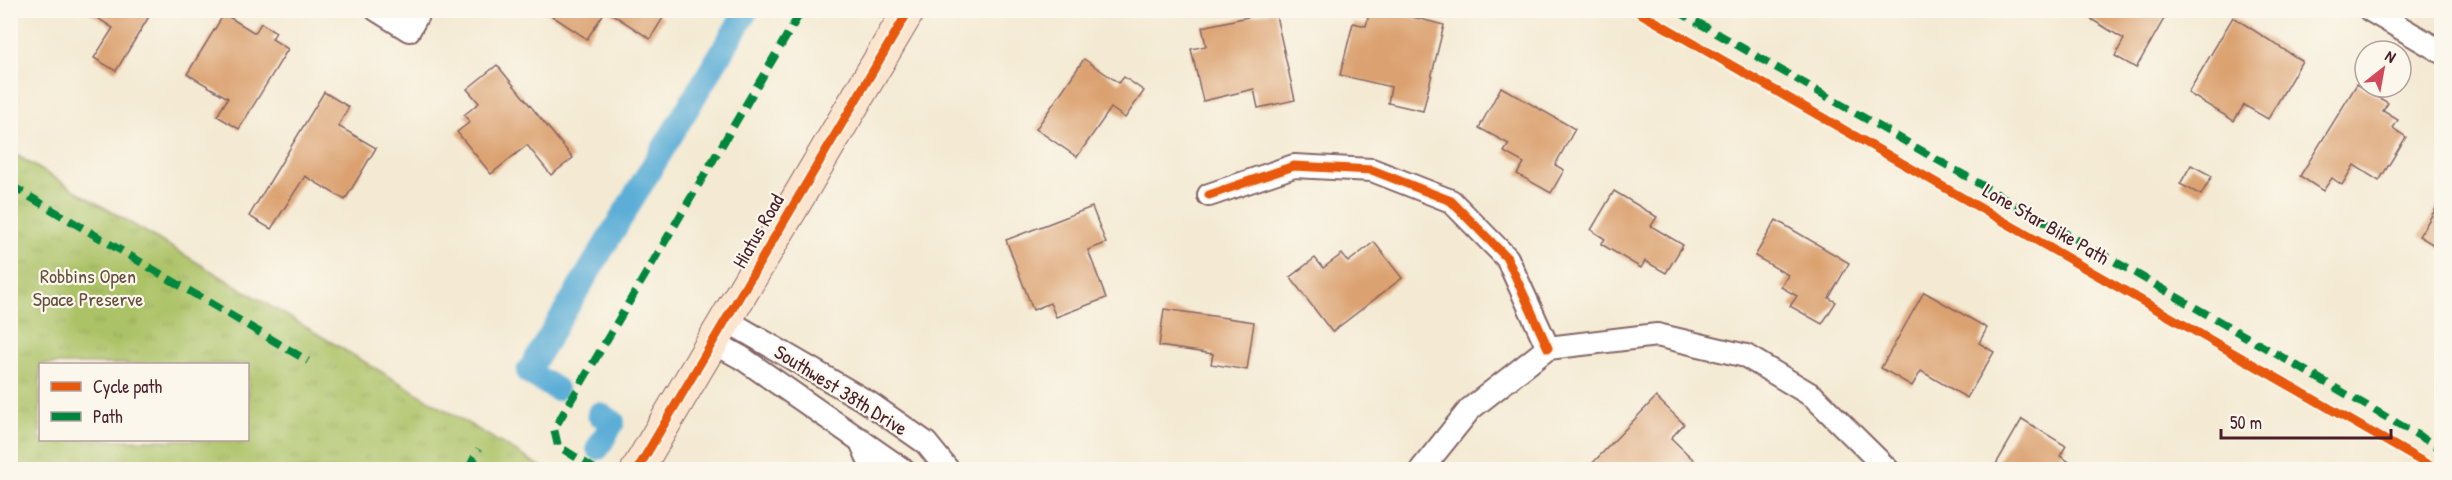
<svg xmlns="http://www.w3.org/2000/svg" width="2452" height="480" font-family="'Patrick Hand',sans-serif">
	<defs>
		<pattern id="park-tufts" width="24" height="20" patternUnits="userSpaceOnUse" patternTransform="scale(1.5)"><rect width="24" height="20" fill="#acc266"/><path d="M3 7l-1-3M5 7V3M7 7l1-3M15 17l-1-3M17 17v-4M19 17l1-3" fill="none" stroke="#96a659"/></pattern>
	</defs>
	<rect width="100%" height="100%" fill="#fbf7ec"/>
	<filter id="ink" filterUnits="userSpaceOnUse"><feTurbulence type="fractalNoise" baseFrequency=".0167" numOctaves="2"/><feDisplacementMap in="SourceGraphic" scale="12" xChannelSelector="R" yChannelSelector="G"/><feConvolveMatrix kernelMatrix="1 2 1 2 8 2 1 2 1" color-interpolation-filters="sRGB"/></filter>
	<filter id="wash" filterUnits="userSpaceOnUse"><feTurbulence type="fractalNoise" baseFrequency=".008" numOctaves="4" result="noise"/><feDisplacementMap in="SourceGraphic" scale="24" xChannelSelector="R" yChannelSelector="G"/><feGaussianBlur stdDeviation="1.35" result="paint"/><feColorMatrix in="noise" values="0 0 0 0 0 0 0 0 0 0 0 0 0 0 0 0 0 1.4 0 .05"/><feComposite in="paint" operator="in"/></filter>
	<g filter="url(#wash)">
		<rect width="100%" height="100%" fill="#f4ead3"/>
		<path fill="url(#park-tufts)" stroke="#7b7048" stroke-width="1.5" fill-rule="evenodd" d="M11 152 545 469H11ZM40 364H248V440H40Z"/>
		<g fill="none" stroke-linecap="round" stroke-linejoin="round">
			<g stroke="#5baed7" stroke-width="24">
				<path d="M556 389 528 372 747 10"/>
				<path d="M598 448 613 422 599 414"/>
			</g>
		</g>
		<g id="blocks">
			<g fill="#dba170">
				<path d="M85 10H153L116 71 94 58 113 28Z"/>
				<path d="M543 10H606L587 39Z"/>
				<path d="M606 10H651L663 18 650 39Z"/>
				<path d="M1370 10H1385L1444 25 1423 111 1388 103 1391 87 1340 75 1353 23 1366 26Z"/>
				<path d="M2076 10H2169L2136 68 2115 56 2124 39Z"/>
				<path d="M1275 11 1295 100 1258 108 1254 89 1203 101 1191 49 1206 46 1202 27Z"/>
				<path d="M224 14 255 33 261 23 276 32 272 39 288 49 239 129 217 116 228 98 187 74Z"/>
				<path d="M2233 17 2302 61 2268 119 2244 105 2234 121 2188 93Z"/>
				<path d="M1084 59 1119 83 1124 77 1144 91 1125 118 1111 108 1077 157 1036 129Z"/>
				<path d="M497 65 573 158 551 175 527 145 491 174 457 132 470 122 464 115 479 103 467 89Z"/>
				<path d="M2357 84 2388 103 2383 111 2398 120 2393 128 2406 137 2379 181 2354 165 2342 185 2332 178 2323 191 2300 176Z"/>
				<path d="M1501 87 1575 129 1555 165 1564 170 1551 193 1517 174 1524 163 1504 152 1509 144 1479 128Z"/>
				<path d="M324 92 349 107 338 126 376 148 345 200 305 176 271 229 249 216Z"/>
				<path d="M2191 165 2212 176 2201 195 2180 184Z"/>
				<path d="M1614 191 1657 217 1651 226 1683 245 1666 273 1645 261 1641 268 1601 244 1605 239 1591 230Z"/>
				<path d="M2442 199V250L2419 236Z"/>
				<path d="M1092 207 1106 243 1088 250 1106 298 1056 317 1050 303 1033 310 1006 240Z"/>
				<path d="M1776 220 1849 263 1829 298 1836 302 1822 324 1790 306 1797 296 1781 287 1788 275 1755 256Z"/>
				<path d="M1374 242 1402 278 1332 332 1290 277 1315 258 1323 268 1342 254 1348 262Z"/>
				<path d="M1924 292 1987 328 1979 343 1994 352 1967 398 1921 371 1912 386 1881 368Z"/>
				<path d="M1164 309 1254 322 1247 370 1211 364 1213 354 1159 346Z"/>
				<path d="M1656 397 1684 424 1671 438 1704 470H1586Z"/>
				<path d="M2022 419 2066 446 2060 456 2082 470H2006L1996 464Z"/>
			</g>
		</g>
	</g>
	<g filter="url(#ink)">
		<use href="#blocks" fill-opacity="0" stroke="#866666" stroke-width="1.5"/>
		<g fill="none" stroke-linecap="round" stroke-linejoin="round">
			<defs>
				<g id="street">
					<path d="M377 10 409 30 420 10"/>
					<path d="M2370 10 2442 52"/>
					<path d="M1209 195 1294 166 1372 170 1451 201 1507 258 1548 348"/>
					<path d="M726 320 869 403 926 443 948 470"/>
					<path d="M713 342 742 358 903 470"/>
					<path d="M1548 348 1657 335 1746 356 1813 396 1888 470"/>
					<path d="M860 439 873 470"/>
					<path d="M1421 470 1470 409 1548 348"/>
				</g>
				<path id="secondary" d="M637 470 909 10"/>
			</defs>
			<use href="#street" stroke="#866666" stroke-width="26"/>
			<use href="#secondary" stroke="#866666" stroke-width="34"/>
			<use href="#street" stroke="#fff" stroke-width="22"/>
			<use href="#secondary" stroke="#fce5cf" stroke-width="32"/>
			<g stroke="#00873e" stroke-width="8" stroke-dasharray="15 8" stroke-linecap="butt">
				<path d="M1676 10 2442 449"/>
				<path d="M10 185 308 361"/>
				<path d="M468 470 479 449"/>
				<path d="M596 470 558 446 554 429 802 10"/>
			</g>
			<defs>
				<g id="cycleway">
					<path d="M1635 10 2437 470"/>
					<path d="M1209 195 1294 166 1372 170 1451 201 1507 258 1548 348"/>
					<path d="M637 470 909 10"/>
				</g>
			</defs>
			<use href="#cycleway" stroke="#fbf7ec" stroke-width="13"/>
			<use href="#cycleway" stroke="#e8590c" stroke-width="9"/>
		</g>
	</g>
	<g text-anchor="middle" stroke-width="4.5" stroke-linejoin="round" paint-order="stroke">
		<g font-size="20" fill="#4a1f2b" stroke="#fbf7ec">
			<text transform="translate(2046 224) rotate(30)" y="7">Lone Star Bike Path</text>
			<text transform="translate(758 231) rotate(-60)" y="7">Hiatus Road</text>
			<text transform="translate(841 390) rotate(32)" y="7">Southwest 38th Drive</text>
		</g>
		<g font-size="20" fill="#67503d" stroke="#fbf7ec">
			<text x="88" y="283">Robbins Open<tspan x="88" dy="23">Space Preserve</tspan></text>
		</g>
	</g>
	<rect width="2452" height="480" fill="none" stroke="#fbf7ec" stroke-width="36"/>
	<rect x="39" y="363" width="210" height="78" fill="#fbf7ec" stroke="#b4a19f" stroke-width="1.5"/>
	<rect x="51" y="382" width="30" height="9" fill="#e8590c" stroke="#b4a19f" stroke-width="1.5"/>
	<text x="93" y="393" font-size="18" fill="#4a1f2b">Cycle path</text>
	<rect x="51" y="412" width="30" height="9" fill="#00873e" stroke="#b4a19f" stroke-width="1.5"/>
	<text x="93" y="423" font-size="18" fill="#4a1f2b">Path</text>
	<g transform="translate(2383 69) rotate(31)"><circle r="28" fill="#fbf7ec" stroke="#b4a19f" stroke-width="1.5"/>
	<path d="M0-4.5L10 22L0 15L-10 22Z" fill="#d1495b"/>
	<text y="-9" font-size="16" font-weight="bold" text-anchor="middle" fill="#4a1f2b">N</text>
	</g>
	<path d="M2221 429v9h170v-9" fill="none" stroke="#4a1f2b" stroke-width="3"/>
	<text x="2230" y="429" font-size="18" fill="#4a1f2b" stroke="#fbf7ec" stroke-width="4.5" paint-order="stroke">50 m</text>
</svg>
